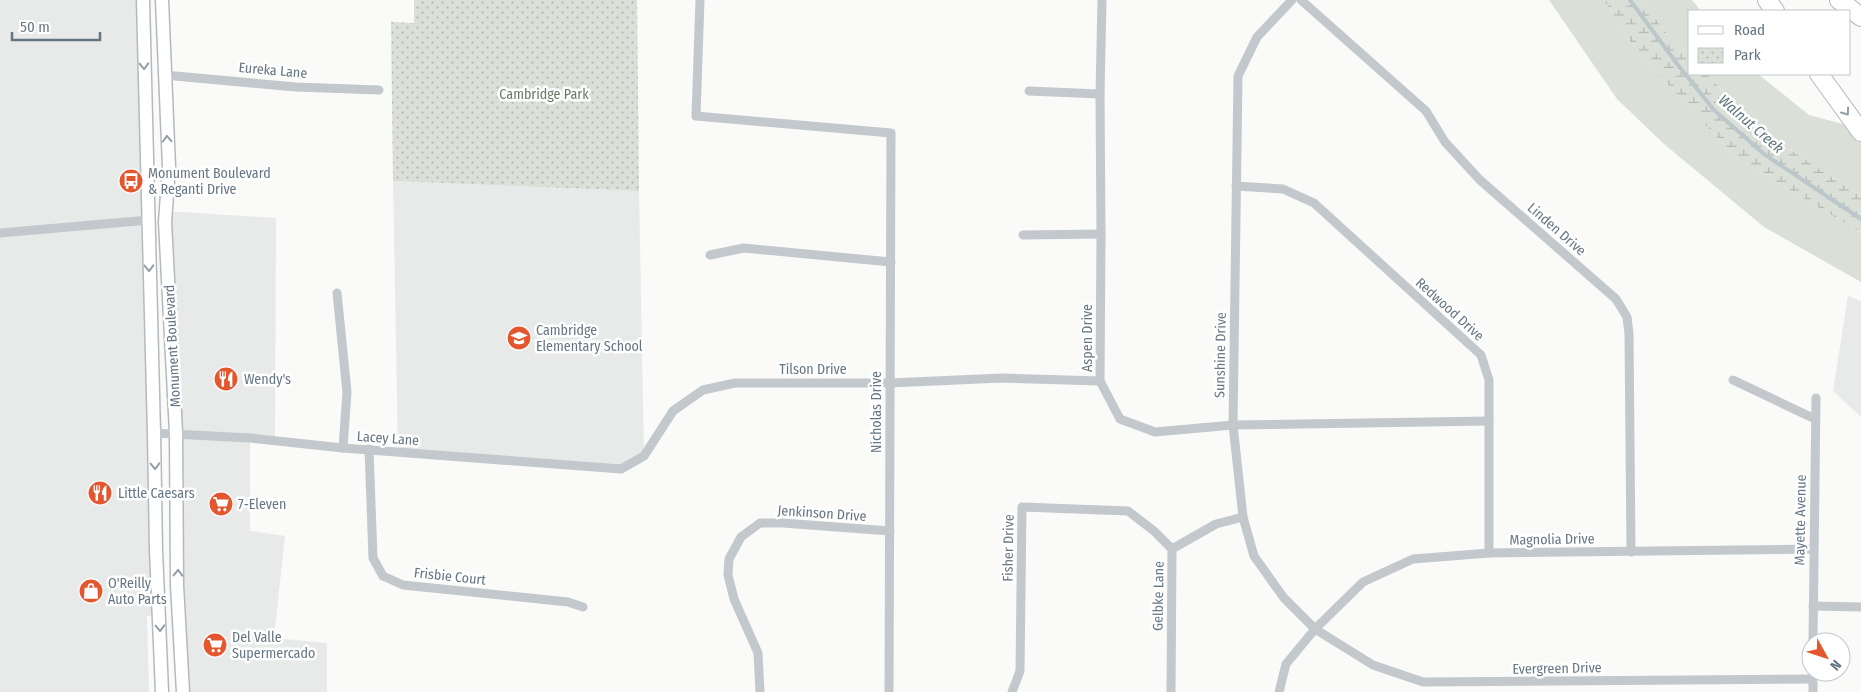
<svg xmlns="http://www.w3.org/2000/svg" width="1861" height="692" font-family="'Fira Sans Condensed',sans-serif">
	<defs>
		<pattern id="wetland-marsh" width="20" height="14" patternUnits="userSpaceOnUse" patternTransform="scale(1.25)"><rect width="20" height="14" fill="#dadfd7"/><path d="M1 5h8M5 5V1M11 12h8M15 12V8" fill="none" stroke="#b4b9b4"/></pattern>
		<pattern id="park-dots" width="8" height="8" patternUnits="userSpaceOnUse" patternTransform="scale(1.25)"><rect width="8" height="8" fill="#dadfd7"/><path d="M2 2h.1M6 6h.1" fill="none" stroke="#b4b9b4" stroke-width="1.8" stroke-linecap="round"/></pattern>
	</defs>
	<rect width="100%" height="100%" fill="#fafaf8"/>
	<g fill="#e8e9e9">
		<path d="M0 0H143L159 615 147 616 149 692H0Z"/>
		<path d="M393 181 639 191 644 456 621 469 398 452Z"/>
		<path d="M166 211 276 218 275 441 250 439V531L285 536 274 638 327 643V692H183Z"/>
		<path d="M1848 296 1861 301V417L1833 391Z"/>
	</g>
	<g fill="#dadfd7">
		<path d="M1549 0H1604L1628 39 1685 104 1738 159 1861 233V282L1764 227 1664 144 1617 99Z"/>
		<path d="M1642 0H1692L1701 11H1690V55L1667 34Z"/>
		<path d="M1707 74H1758L1809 115 1858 128 1861 132V196L1757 128Z"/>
	</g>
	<path fill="url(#wetland-marsh)" d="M1604 0H1642L1667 34 1690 55V74H1707L1757 128 1861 196V233L1738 159 1685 104 1628 39Z"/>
	<path fill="url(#park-dots)" d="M414 0H637L639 191 393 181 391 22 414 23Z"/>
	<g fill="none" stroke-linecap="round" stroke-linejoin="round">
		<path stroke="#bbc7cb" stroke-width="4" d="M1630 0 1678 65 1714 110 1764 154 1861 219"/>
		<defs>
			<g id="secondary">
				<path d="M143 0 154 433 156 550 162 692"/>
				<path d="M162 0 169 167 165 222 176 433 177 585 183 692"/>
			</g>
			<g id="highway">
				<path d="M1767 0 1775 11"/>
				<path d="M1839 0 1861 17"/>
				<path d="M1819 74 1861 132"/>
			</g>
		</defs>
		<use href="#secondary" stroke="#b3babf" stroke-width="15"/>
		<use href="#highway" stroke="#b4b9bd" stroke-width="20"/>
		<g stroke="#c3c8cc" stroke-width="9">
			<path d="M700 0 696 116 891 133 889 692"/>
			<path d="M1102 0 1100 94 1101 234 1100 381 1120 419 1155 432 1233 425 1489 421"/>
			<path d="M1301 0 1426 111 1445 142 1480 180 1616 299 1627 317 1629 334 1631 552"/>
			<path d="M164 75 296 87 379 90"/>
			<path d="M1029 91 1100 94"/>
			<path d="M1236 186 1283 189 1314 203 1481 355 1489 380V553"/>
			<path d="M0 233 149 220"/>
			<path d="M1023 235 1101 234"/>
			<path d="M710 255 744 248 891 262"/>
			<path d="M337 293 347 392 343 448"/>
			<path d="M1733 380 1815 419"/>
			<path d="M154 433 250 438 343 448 621 469 644 456 673 411 703 390 735 383H890L1002 378 1100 381"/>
			<path d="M369 449 373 558 383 576 403 585 568 602 583 607"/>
			<path d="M1813 606 1861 607"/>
			<path d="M1813 642 1816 398"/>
			<path d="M1813 672V692"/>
			<path d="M1813 679 1423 682 1373 665 1315 629 1363 582 1413 559 1489 553 1813 549"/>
			<path d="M760 692 758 653 734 599 728 575 729 559 741 537 760 523H783L890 531"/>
			<path d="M1012 692 1020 671 1022 507 1128 511 1154 531 1172 549"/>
			<path d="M1171 692 1172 549 1216 524 1243 517"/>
			<path d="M1279 692 1286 664 1315 629 1284 598 1254 556 1243 517 1233 425 1238 76 1257 37 1292 0"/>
		</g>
		<use href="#secondary" stroke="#fff" stroke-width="12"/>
		<use href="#highway" stroke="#fff" stroke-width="18"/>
	</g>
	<defs><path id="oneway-chevron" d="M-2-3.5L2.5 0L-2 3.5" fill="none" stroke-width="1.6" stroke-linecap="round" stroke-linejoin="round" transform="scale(1.25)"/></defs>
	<g stroke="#939fa8">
		<use href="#oneway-chevron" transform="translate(144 66) rotate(88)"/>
		<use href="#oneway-chevron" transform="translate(1846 112) rotate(54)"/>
		<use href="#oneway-chevron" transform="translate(167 139) rotate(-93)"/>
		<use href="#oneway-chevron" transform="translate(149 268) rotate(89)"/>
		<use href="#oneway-chevron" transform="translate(155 466) rotate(89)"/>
		<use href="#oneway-chevron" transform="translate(178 573) rotate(-89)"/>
		<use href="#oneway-chevron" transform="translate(160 628) rotate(88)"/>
	</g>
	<defs>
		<symbol id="bus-disc" viewBox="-11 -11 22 22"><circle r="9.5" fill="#e4572e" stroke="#fff"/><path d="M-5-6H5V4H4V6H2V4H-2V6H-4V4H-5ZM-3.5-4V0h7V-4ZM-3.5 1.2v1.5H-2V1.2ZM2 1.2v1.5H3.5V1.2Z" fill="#fff"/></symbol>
		<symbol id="school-disc" viewBox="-11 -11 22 22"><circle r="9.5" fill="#e4572e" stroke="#fff"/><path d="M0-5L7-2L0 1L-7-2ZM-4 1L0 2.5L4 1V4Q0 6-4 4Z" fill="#fff"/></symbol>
		<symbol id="restaurant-disc" viewBox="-11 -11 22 22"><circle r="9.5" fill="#e4572e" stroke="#fff"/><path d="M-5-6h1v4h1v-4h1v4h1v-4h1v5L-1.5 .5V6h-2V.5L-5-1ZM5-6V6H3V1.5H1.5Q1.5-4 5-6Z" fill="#fff"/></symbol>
		<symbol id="supermarket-disc" viewBox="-11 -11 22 22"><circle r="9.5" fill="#e4572e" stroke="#fff"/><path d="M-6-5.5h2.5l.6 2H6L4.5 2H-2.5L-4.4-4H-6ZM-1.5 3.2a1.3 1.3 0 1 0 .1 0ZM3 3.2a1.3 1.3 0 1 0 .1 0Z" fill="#fff"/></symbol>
		<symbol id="shop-disc" viewBox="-11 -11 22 22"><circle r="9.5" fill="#e4572e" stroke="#fff"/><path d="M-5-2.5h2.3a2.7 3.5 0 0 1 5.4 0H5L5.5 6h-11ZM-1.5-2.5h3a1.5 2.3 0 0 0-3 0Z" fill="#fff"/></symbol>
	</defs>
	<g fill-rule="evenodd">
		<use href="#bus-disc" x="117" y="167" width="28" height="28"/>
		<use href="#school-disc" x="505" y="324" width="28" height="28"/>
		<use href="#restaurant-disc" x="212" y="365" width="28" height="28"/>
		<use href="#restaurant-disc" x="86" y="479" width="28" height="28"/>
		<use href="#supermarket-disc" x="207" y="490" width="28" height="28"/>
		<use href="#shop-disc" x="77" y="577" width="28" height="28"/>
		<use href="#supermarket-disc" x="201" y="631" width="28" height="28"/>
	</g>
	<g text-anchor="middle" stroke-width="5" stroke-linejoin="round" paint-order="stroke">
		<g font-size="14" fill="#657683" stroke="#fff">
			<text transform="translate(273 70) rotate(5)" y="5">Eureka Lane</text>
			<text transform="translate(1557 229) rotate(41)" y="5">Linden Drive</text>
			<text transform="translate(1450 309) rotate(42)" y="5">Redwood Drive</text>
			<text transform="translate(1087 338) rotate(-90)" y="5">Aspen Drive</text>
			<text transform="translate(172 346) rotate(-93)" y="5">Monument Boulevard</text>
			<text transform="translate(1220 355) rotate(-89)" y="5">Sunshine Drive</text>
			<text x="813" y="374">Tilson Drive</text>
			<text transform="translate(876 412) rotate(-90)" y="5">Nicholas Drive</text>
			<text transform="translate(388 438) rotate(4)" y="5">Lacey Lane</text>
			<text transform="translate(822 513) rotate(4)" y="5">Jenkinson Drive</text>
			<text transform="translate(1800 520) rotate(-89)" y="5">Mayette Avenue</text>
			<text transform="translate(1552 539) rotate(-1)" y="5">Magnolia Drive</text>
			<text transform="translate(1008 548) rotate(-89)" y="5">Fisher Drive</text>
			<text transform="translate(450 576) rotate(6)" y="5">Frisbie Court</text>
			<text transform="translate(1158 596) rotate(-89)" y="5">Gelbke Lane</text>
			<text transform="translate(1557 668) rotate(-1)" y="5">Evergreen Drive</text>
		</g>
		<g font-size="14" fill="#687a64" stroke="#fff">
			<text x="544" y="99">Cambridge Park</text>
		</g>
		<g font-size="14" fill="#657683" stroke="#fff" text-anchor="start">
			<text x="148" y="178">Monument Boulevard<tspan x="148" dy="16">&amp; Reganti Drive</tspan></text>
			<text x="536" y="335">Cambridge<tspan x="536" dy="16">Elementary School</tspan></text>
			<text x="244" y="384">Wendy's</text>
			<text x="118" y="498">Little Caesars</text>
			<text x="238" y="509">7-Eleven</text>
			<text x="108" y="588">O'Reilly<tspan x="108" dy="16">Auto Parts</tspan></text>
			<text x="232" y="642">Del Valle<tspan x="232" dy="16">Supermercado</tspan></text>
		</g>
		<g font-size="15" font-style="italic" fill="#60757c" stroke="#fff">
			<text transform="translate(1751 124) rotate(41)" y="5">Walnut Creek</text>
		</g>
	</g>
	<rect x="1688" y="10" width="162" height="65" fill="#ffffff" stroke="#c1c8cd"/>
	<rect x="1698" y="26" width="25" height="8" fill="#ffffff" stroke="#c1c8cd"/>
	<text x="1734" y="35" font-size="15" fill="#657683">Road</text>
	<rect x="1698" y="48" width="25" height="15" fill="url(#park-dots)" stroke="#c1c8cd"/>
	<text x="1734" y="60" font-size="15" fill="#657683">Park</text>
	<g transform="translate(1826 657) rotate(130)"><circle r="24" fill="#ffffff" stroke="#c1c8cd"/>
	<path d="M0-4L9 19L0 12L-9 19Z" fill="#e4572e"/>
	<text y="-8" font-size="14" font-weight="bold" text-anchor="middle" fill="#657683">N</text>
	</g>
	<path d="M12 32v8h88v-8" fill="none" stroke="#657683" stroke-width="2.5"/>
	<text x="20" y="32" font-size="15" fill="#657683" stroke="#ffffff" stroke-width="4" paint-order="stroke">50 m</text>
</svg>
